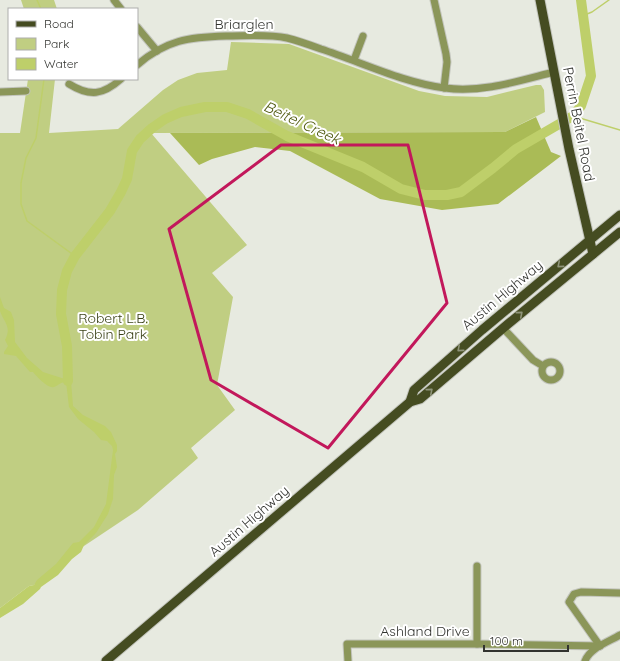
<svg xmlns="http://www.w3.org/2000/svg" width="620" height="661" font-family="Quicksand,sans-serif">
	<rect width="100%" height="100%" fill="#e7eae0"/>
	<g fill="#c0ce82">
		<path d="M21 0H54L57 9H24Z"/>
		<path d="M231 42 289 44 419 91 445 96 487 97 536 85H541L544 90 545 112 505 132 151 133 247 245 212 273 233 297 217 385 235 410 191 448 198 458 138 510 69 556 34 585 29 586 0 608V133H20L28 79H55L49 133 118 129 163 90 178 80 197 73 227 70Z"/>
	</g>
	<path fill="#aabb56" d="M536 117 551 152 561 156 498 204 442 210 380 199 290 151 255 147 212 159 199 165 170 133 505 132Z"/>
	<path fill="#becf6a" d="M0 297 4 308 11 312 14 320 15 342 27 358 43 372 71 381 73 406 83 415 105 426 111 432 117 445V451L115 454 117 467 114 475 113 499 108 514 96 533 84 545 81 552 72 559 58 575 41 587 40 589 23 604 0 618V608L29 586 34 585 37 580 56 564 73 543 79 542 94 527 106 504 113 450 112 446 107 441 101 440 94 432 78 419 69 407 66 382C61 382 59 385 54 387 48 389 37 377 33 372H30L16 356 4 354V352L8 346 5 340C12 326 4 323 0 311 0 307 0 301 0 297Z"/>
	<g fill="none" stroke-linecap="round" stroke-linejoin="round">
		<g stroke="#becf6a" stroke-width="1.5">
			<path d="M37 0 41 9"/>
			<path d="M582 16 592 12 609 0"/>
			<path d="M44 79 36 138 26 158 21 183V204L27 221 75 256"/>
			<path d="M573 116 620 130"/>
		</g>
		<path stroke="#becf6a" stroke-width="10" d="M68 381 67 346 61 314 62 290 67 271 75 256 110 211 121 192 127 179 132 151 140 139 152 128 165 119 181 112 205 107H227L248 114 287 136 363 167 401 189 425 195H447L461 192 493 168 516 149 573 116 581 106 591 76 581 0"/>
		<defs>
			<g id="minor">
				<path d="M114 0 121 9"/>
				<path d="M434 0 446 54 447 62 444 88"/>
				<path d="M137 27 157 51"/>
				<path d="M354 60 363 36"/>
				<path d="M137 65C166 40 189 37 226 36 246 36 267 34 287 38 299 41 310 45 321 49 361 62 404 83 445 88 482 93 518 81 554 72"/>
				<path d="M69 84C90 97 103 95 121 79"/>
				<path d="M0 92 26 91"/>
				<path d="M503 328 533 360 543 366"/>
				<circle cx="551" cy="371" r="9"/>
				<path d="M477 644V566"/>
				<path d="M600 646 569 602 574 594 581 592 620 593"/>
				<path d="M348 661 347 644H477L600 646"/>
				<path d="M585 661C590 648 608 642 620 635"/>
			</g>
			<g id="major">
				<path d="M540 0 569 149 593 254"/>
				<path d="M410 402 414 390 482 330 620 215"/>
				<path d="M106 661 410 402 420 399 508 324 620 232"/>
			</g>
		</defs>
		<use href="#minor" stroke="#c3c5bd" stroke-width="9"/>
		<use href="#major" stroke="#c3c5bd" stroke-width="11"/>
		<use href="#minor" stroke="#8b9659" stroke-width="7"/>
		<use href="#major" stroke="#454c21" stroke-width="9"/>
	</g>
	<defs><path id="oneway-chevron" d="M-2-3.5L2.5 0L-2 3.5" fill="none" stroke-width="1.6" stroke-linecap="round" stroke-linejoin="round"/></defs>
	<g stroke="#8f947a">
		<use href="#oneway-chevron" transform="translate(560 265) rotate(140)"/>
		<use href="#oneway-chevron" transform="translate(520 314) rotate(-40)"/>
		<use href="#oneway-chevron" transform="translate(460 349) rotate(139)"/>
		<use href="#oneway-chevron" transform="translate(430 391) rotate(-40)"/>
	</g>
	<path fill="none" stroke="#c2185b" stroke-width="3" stroke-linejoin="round" d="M281 145H408L447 303 328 448 211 380 169 229Z"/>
	<g text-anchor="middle" stroke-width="4" stroke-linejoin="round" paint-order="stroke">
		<g font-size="14" fill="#32332f" stroke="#fff">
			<text x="244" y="29">Briarglen</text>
			<text transform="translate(579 124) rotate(79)" y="5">Perrin Beitel Road</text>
			<text transform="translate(502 295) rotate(-40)" y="5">Austin Highway</text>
			<text transform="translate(249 521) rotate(-41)" y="5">Austin Highway</text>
			<text x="425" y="636">Ashland Drive</text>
		</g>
		<g font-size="14" fill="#3a4117" stroke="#fff">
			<text x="113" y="323">Robert L.B.<tspan x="113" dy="16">Tobin Park</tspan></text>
		</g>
		<g font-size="15" font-style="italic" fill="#515b11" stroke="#fff">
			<text transform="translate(302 123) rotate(25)" y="5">Beitel Creek</text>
		</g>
	</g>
	<rect x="8" y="8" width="130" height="72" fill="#ffffff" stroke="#adadac"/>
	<rect x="16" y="21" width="20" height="6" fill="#454c21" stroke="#adadac"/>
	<text x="44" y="28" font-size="12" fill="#32332f">Road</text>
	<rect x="16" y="38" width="20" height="12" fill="#c0ce82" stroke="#adadac"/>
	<text x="44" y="48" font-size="12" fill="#32332f">Park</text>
	<rect x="16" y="58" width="20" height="12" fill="#becf6a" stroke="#adadac"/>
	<text x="44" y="68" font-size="12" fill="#32332f">Water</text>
	<path d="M484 645v6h84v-6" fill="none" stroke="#32332f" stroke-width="2"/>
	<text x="490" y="645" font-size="12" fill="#32332f" stroke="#ffffff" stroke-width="3" paint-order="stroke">100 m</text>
</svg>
